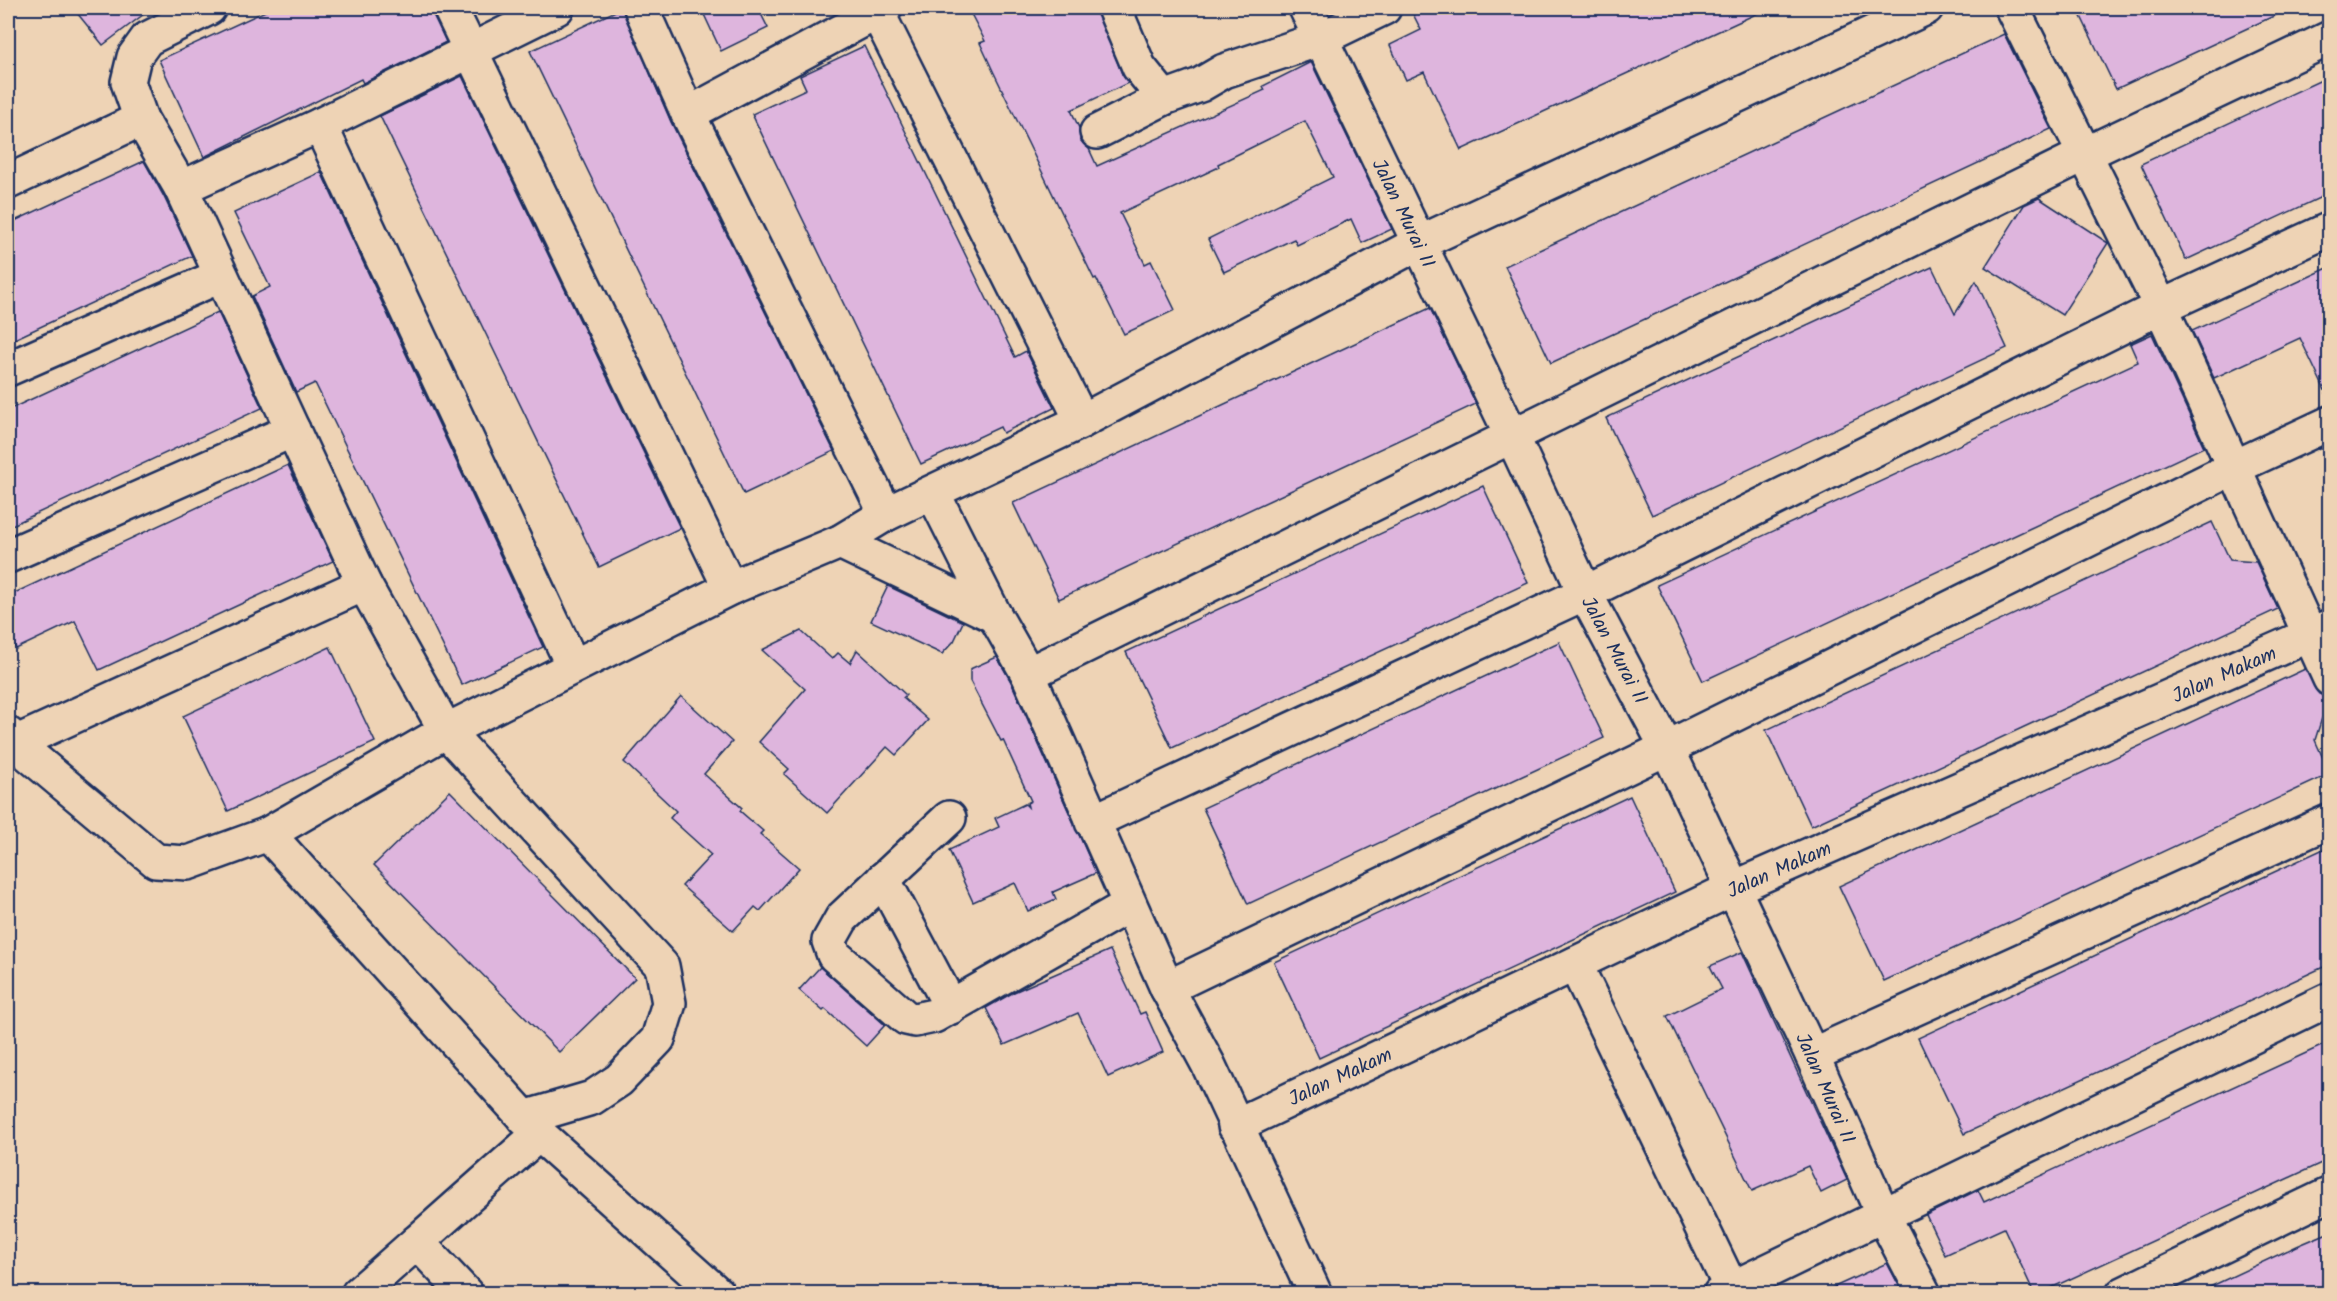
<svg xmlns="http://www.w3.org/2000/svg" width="2337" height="1301" font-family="Kalam,sans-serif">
	<rect width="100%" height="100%" fill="#eed3b5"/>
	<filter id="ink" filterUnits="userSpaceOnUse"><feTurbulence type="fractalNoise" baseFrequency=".0167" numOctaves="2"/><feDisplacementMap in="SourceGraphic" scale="12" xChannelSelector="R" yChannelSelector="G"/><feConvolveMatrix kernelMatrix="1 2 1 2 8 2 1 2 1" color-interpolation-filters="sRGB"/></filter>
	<g filter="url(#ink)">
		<g fill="#deb5dd" stroke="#1b2f5e" stroke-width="1.5">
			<path d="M73 8H152L103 45Z"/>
			<path d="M272 8H431L446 42 363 83 361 79 204 157 159 60Z"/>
			<path d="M622 8 671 122 834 451 744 494 530 51Z"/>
			<path d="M701 8H758L768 28 721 51Z"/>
			<path d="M968 8H1096L1122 74 1128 83 1071 110 1079 128 1080 140 1089 149 1097 166 1265 90 1263 86 1311 62 1392 229 1362 243 1351 219 1297 245 1294 239 1224 272 1208 239 1333 177 1305 121 1218 164 1219 167 1120 213 1145 264 1151 261 1175 310 1124 334 1096 278 1094 279 994 73 980 43 985 41Z"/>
			<path d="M1410 8H1769L1461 150 1424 72 1406 80 1390 45 1421 30Z"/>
			<path d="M2077 8H2291L2116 89Z"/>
			<path d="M2004 34 2051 129 1551 363 1505 266Z"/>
			<path d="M864 46 1015 357 1026 351 1054 408 1003 433 1000 427 921 464 752 114 806 89 800 76Z"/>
			<path d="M462 76 680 528 599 567 380 116Z"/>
			<path d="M2330 76V193L2186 260 2141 164Z"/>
			<path d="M144 161 164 197 192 256 8 342V224Z"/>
			<path d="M321 172 543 647 462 685 315 383 296 392 252 296 270 287 234 213Z"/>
			<path d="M2039 198 2108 243 2062 315 1985 267 2024 205Z"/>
			<path d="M1932 267 1955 314 1976 281 2007 348 1652 515 1606 418Z"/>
			<path d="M2330 267V401L2300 338 2214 378 2192 331Z"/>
			<path d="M1430 308 1476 404 1059 599 1013 503Z"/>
			<path d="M218 312 262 408 8 527V410Z"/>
			<path d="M2152 334 2204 447 1703 681 1657 585 2138 362 2130 344Z"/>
			<path d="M288 465 333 561 99 670 75 621 16 649 8 631V596Z"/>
			<path d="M1483 486 1528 583 1172 748 1126 652Z"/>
			<path d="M2212 522 2230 560 2256 562 2278 609 1811 826 1766 730Z"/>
			<path d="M888 586 963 622 954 641 942 654 871 621Z"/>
			<path d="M801 631 832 659 838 653 850 663 857 650 906 695 903 698 928 720 896 755 887 747 827 813 784 774 789 769 759 742 805 689 762 650Z"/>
			<path d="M1559 642 1604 738 1248 904 1203 808Z"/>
			<path d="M330 647 375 742 228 811 183 716Z"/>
			<path d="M997 657 1011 682 1096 873 1053 892 1056 899 1028 911 1015 883 973 902 949 850 999 827 995 818 1025 804 1028 807 1027 803 1031 801 1003 740 1001 741 970 681V669Z"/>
			<path d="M2305 669 2319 694 2330 698V714L2322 718 2315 740 2330 774 1884 981 1839 886Z"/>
			<path d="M681 696 732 742 704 774 742 808 740 811 763 831 760 834 799 868 760 911 755 907 733 931 682 886 711 855 670 818 676 811 624 762Z"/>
			<path d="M450 791 635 978 559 1052 374 865Z"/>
			<path d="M1630 796 1675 892 1319 1058 1274 962Z"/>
			<path d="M2330 846V964L1964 1134 1918 1038Z"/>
			<path d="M1110 950 1140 1014 1145 1012 1163 1052 1108 1077 1078 1013 1004 1045 986 1008 1014 992Z"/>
			<path d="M1742 952 1847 1180 1821 1193 1808 1166 1752 1191 1667 1016 1722 989 1710 966Z"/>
			<path d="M820 967 885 1025 866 1046 825 1009 823 1011 799 990Z"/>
			<path d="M2330 1042V1159L2040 1293H2034L2004 1228 1945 1255 1926 1215 1978 1190 1984 1202Z"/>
			<path d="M2330 1232V1293H2197L2297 1246Z"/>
			<path d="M1887 1263 1903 1293H1821Z"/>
		</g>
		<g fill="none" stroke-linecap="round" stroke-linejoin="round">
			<defs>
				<g id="minor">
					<path d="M209 8 147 39 134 57 128 82 141 119 181 188 364 584 446 731 662 966 669 1003 658 1039 619 1080 592 1098 524 1118"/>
					<path d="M450 8 730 588"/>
					<path d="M641 8 688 114 886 514"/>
					<path d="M875 8 1082 421"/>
					<path d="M1114 8 1139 67 1164 98"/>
					<path d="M1306 8 1512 436 1585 593 1667 748 1812 1055 1883 1215 1924 1294"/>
					<path d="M2012 8 2161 307 2330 679"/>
					<path d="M688 114 885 8"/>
					<path d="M320 125 573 666"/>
					<path d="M1097 132 1164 98 1200 85 1224 71 1320 39 1384 8"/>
					<path d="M8 182 141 119"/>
					<path d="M181 188 320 125 557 8"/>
					<path d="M8 369 220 276"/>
					<path d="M933 493 995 616 1028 674 1167 988 1208 1064 1315 1294"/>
					<path d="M840 542 995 616"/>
					<path d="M8 556 293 430"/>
					<path d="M1028 674 2085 154 2330 38"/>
					<path d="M8 734 15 743 156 861 188 863 268 834 446 731 730 588 840 542 886 514 1082 421 1419 243 1926 8"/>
					<path d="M15 743 364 584"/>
					<path d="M949 818 842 918 829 941 834 955 906 1018 915 1020 934 1016 1129 905"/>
					<path d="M1092 822 1585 593 2161 307 2330 229"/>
					<path d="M268 834 539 1134 718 1294"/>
					<path d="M883 879 951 1007"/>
					<path d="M1575 964 1731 1288"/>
					<path d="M1167 988 1667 748 2233 468 2330 423"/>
					<path d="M1812 1055 2330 821"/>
					<path d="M1235 1126 1734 888 2330 626"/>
					<path d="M358 1294 417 1242"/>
					<path d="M466 1294 417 1242 539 1134"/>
					<path d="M1720 1294 2330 999"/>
					<path d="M2123 1294 2330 1194"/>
				</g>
			</defs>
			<use href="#minor" stroke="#1b2f5e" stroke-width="38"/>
			<use href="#minor" stroke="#eed3b5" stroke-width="33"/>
		</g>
	</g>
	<g text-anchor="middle" stroke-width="4.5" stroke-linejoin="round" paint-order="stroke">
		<g font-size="20" fill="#1b2f5e" stroke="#eed3b5">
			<text transform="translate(1404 213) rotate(64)" y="7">Jalan Murai II</text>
			<text transform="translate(1615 650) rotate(62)" y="7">Jalan Murai II</text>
			<text transform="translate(2224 674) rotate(-24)" y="7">Jalan Makam</text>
			<text transform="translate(1779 869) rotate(-24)" y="7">Jalan Makam</text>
			<text transform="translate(1340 1076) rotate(-25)" y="7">Jalan Makam</text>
			<text transform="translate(1826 1088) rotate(66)" y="7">Jalan Murai II</text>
		</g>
	</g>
	<rect width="2337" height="1301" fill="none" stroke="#eed3b5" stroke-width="30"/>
	<rect x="15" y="15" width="2307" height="1271" fill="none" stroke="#1b2f5e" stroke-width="2" filter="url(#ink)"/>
</svg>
